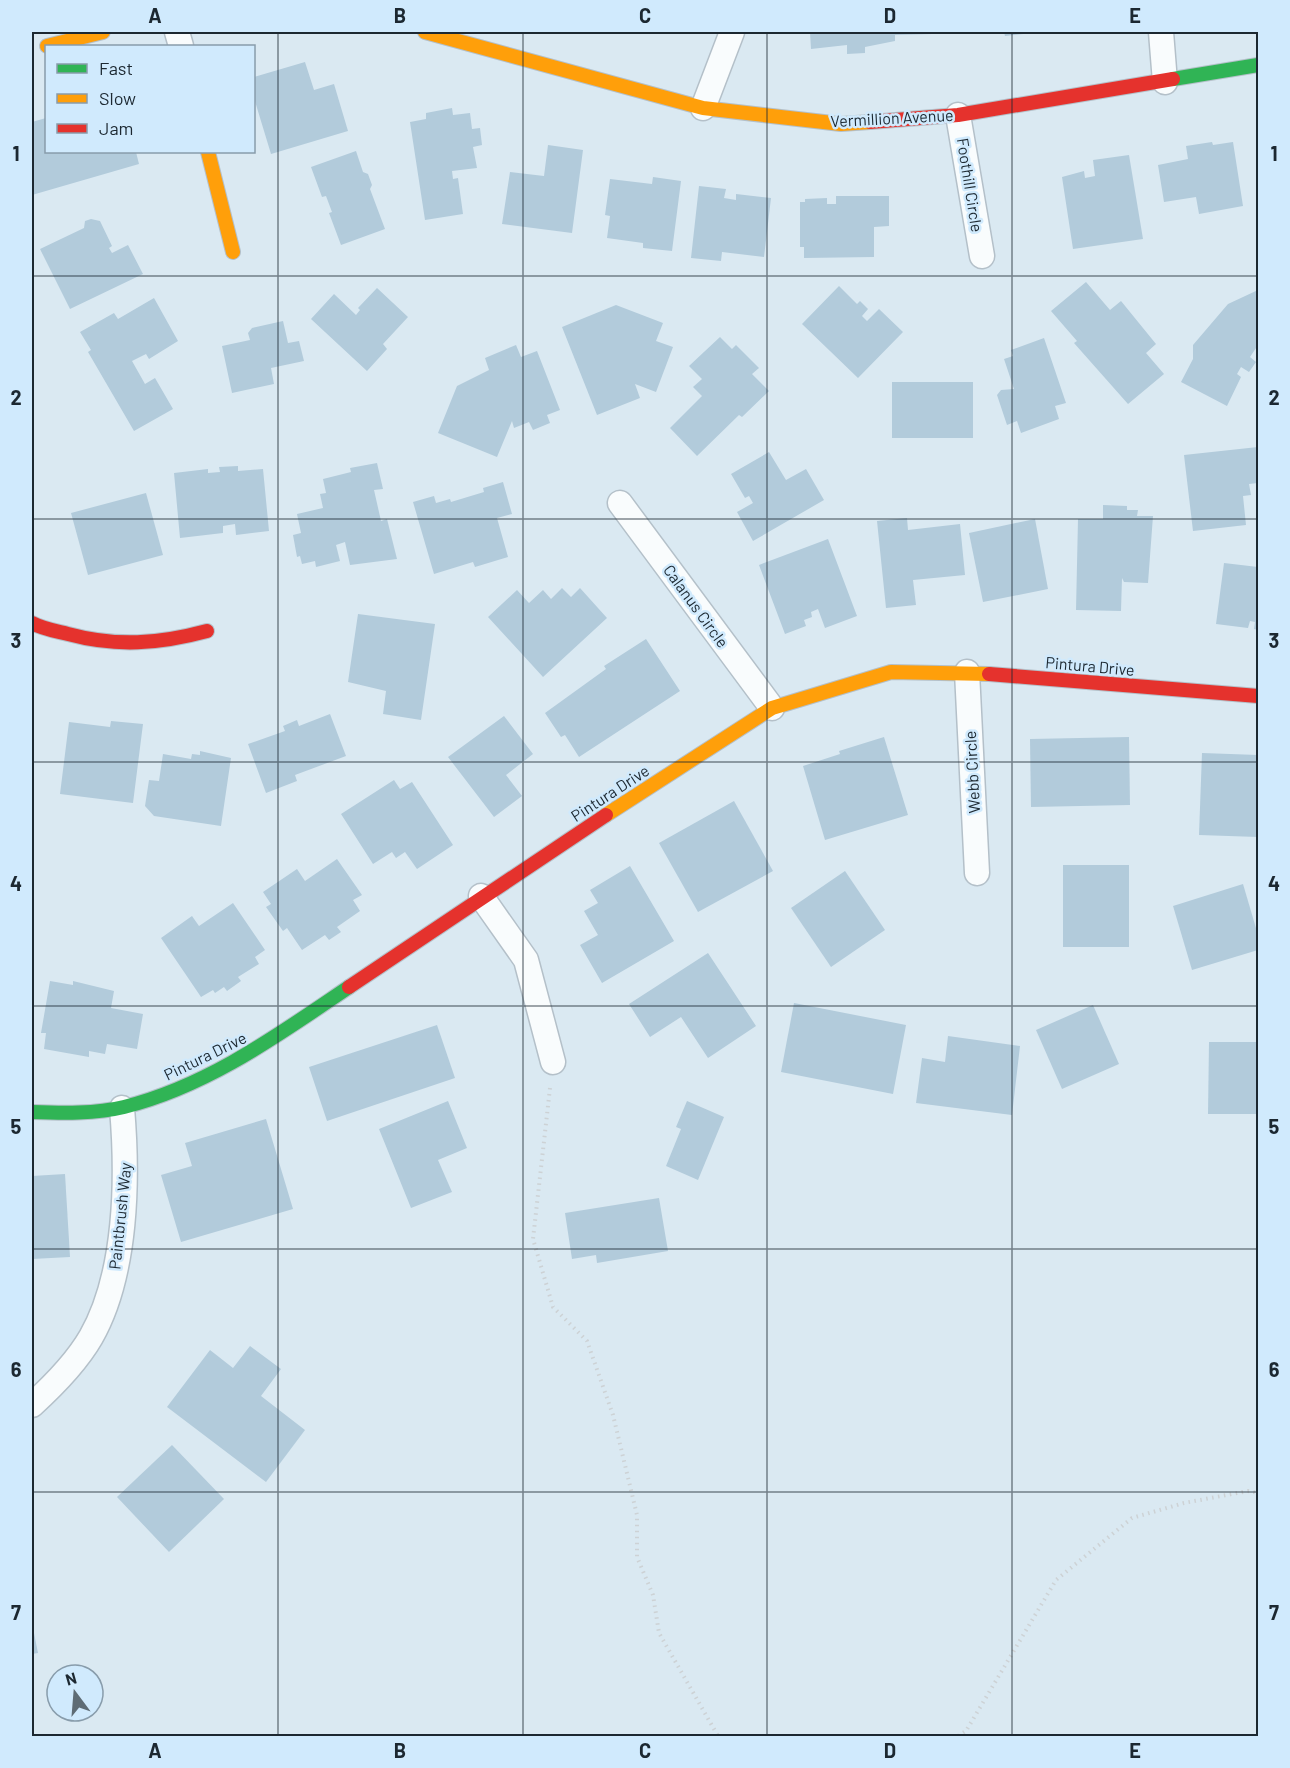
<svg xmlns="http://www.w3.org/2000/svg" width="1290" height="1768" font-family="Barlow,sans-serif">
	<rect width="100%" height="100%" fill="#dae9f2"/>
	<g fill="#b2cbdb">
		<path d="M810 32H932V34L895 35V41L865 47V53L847 54V45L811 49Z"/>
		<path d="M1004 32H1033V33L1005 36Z"/>
		<path d="M305 62 314 90 334 84 348 131 271 154 254 98V77Z"/>
		<path d="M452 108 453 115 470 113 472 129 480 128 482 145 473 147 477 168 452 171 453 179 458 178 463 214 425 220 410 122 426 119V113Z"/>
		<path d="M46 118V152H136L139 164 32 195V122Z"/>
		<path d="M1212 142 1213 145 1233 142 1243 206 1199 214 1196 197 1164 202 1158 165 1188 159 1186 146Z"/>
		<path d="M548 145 583 150 572 233 502 224 510 172 544 176Z"/>
		<path d="M356 151 363 172 368 174 372 185 370 189 385 229 341 245 329 213 332 212 326 196 322 197 311 167Z"/>
		<path d="M1129 155 1143 239 1073 249 1062 177 1084 171 1085 178 1095 176 1093 160Z"/>
		<path d="M653 177 681 181 672 251 643 248V243L607 238 610 216 605 215 610 179 652 184Z"/>
		<path d="M699 186 726 189 724 198 736 200V194L771 198 764 257 722 252 721 261 691 258Z"/>
		<path d="M836 196H889V226L874 227V257L804 258V247H800V202H805V199L827 198V204H836Z"/>
		<path d="M91 219 100 221 112 246 109 248 112 253 128 245 143 274 70 309 40 249 84 228 85 221Z"/>
		<path d="M1086 282 1110 310 1121 301 1156 344 1146 353 1164 374 1128 404 1074 343 1077 341 1051 311Z"/>
		<path d="M839 286 857 304 860 301 868 309 862 316 867 321 879 309 903 332 858 378 802 324Z"/>
		<path d="M377 288 408 317 383 344 387 349 367 371 311 319 334 294 356 315 360 310 358 308Z"/>
		<path d="M1258 290V345L1250 357 1256 362 1249 372 1241 367 1237 374 1241 377 1227 406 1181 382 1193 359V345L1228 304Z"/>
		<path d="M154 298 178 341 149 359 146 354 132 361 145 384 155 378 173 409 134 431 88 352 91 350 80 332 114 313 118 319Z"/>
		<path d="M616 305 663 323 656 341 673 347 656 392 635 384 640 398 597 415 562 327Z"/>
		<path d="M283 321 288 343 299 341 304 361 271 368 274 384 232 393 222 346 250 340 248 333 252 328Z"/>
		<path d="M720 337 732 349 736 345 759 368 752 374 769 391 742 417 739 415 697 456 670 428 702 396 693 387 702 379 689 366Z"/>
		<path d="M1044 338 1066 403 1055 406 1059 419 1021 433 1017 421 1007 425 997 395 1001 390 1014 389 1004 359 1013 356 1011 350Z"/>
		<path d="M516 345 521 357 537 351 560 410 547 415 550 423 533 430 529 422 514 428 512 421 497 457 438 433 457 386 489 370 485 358Z"/>
		<rect x="892" y="382" width="81" height="56"/>
		<path d="M1258 447V483L1249 484 1251 495 1243 496 1246 525 1193 531 1184 455Z"/>
		<path d="M769 452 786 480 806 469 824 500 753 541 737 512 753 503 749 496 745 498 731 474Z"/>
		<path d="M377 463 383 489 374 490 381 521 387 519 397 559 350 565 345 542 336 545 340 561 316 567 315 561 302 564 300 556 297 557 293 535 301 533 297 514 323 508 320 494 326 493 323 479 351 472 350 468Z"/>
		<path d="M238 466V471L263 469 269 531 236 535 235 524 223 526V533L180 538 174 473 208 469V473L220 472 219 467Z"/>
		<path d="M503 482 512 514 497 518 508 557 475 567 473 562 434 574 413 502 434 496 436 503 450 499 451 502 484 492 483 488Z"/>
		<path d="M146 493 163 555 88 575 71 513Z"/>
		<path d="M1103 505 1127 506V510H1138L1137 516H1153L1148 583 1124 582 1122 578 1121 611 1076 610 1078 519H1103Z"/>
		<path d="M907 518 908 530 960 524 965 575 913 580 916 605 886 608 877 521Z"/>
		<path d="M1035 519 1048 589 983 602 969 533Z"/>
		<path d="M828 539 857 616 825 628 818 609 811 612 812 617 804 620 806 626 785 634 759 565Z"/>
		<path d="M1224 563 1258 567V630L1254 629 1255 622 1250 621 1248 628 1216 624Z"/>
		<path d="M562 588 571 597 580 588 607 618 543 677 488 617 517 590 529 603 543 590 551 599Z"/>
		<path d="M358 614 435 624 421 720 383 714 386 691 348 682Z"/>
		<path d="M646 639 680 691 579 757 565 735 561 737 545 713 606 669 604 666Z"/>
		<path d="M330 714 346 756 295 775 297 781 266 793 248 744 285 731 283 726 297 720 299 726Z"/>
		<path d="M504 716 533 754 506 775 522 796 494 817 448 757Z"/>
		<path d="M111 721 143 724 133 803 60 794 69 722 110 727Z"/>
		<path d="M884 737 908 815 825 840 803 766 840 754 839 751Z"/>
		<path d="M1129 737 1130 805 1031 807 1030 739Z"/>
		<path d="M200 751 231 758 221 826 154 816 145 806 149 780 159 781 163 754 191 759 192 754 200 755Z"/>
		<path d="M1202 753 1258 755V837L1199 835Z"/>
		<path d="M394 780 400 789 412 782 453 845 417 869 405 852 396 858 392 852 373 864 341 814Z"/>
		<path d="M734 801 773 871 698 912 659 843Z"/>
		<path d="M337 859 362 895 353 900 360 911 337 927 341 932 329 940 325 935 302 950 287 928 283 931 266 907 271 904 263 892 297 869 305 881Z"/>
		<rect x="1063" y="865" width="66" height="82"/>
		<path d="M630 866 674 941 602 983 580 945 598 935 584 911 598 903 590 890Z"/>
		<path d="M845 871 885 930 831 967 791 908Z"/>
		<path d="M1243 884 1258 935V950L1192 970 1173 906Z"/>
		<path d="M233 903 265 950 255 957 259 964 238 977 241 981 227 991 224 987 215 993 213 990 201 997 161 938 192 916 199 926Z"/>
		<path d="M708 953 756 1026 708 1058 681 1017 650 1037 629 1004Z"/>
		<path d="M50 981 73 985V981L114 991 111 1008 143 1014 137 1049 107 1044 105 1054 89 1051V1057L44 1049 46 1033H41Z"/>
		<path d="M794 1003 906 1025 893 1094 781 1072Z"/>
		<path d="M1093 1005 1119 1064 1062 1089 1036 1030Z"/>
		<path d="M437 1025 455 1078 327 1121 309 1067Z"/>
		<path d="M948 1036 1020 1046 1012 1115 916 1103 922 1058 945 1062Z"/>
		<path d="M1209 1042H1258V1114H1208Z"/>
		<path d="M448 1101 467 1148 438 1160 452 1192 411 1208 379 1129Z"/>
		<path d="M687 1101 724 1117 698 1180 666 1166 681 1129 676 1127Z"/>
		<path d="M266 1119 293 1209 181 1242 161 1175 192 1166 185 1143Z"/>
		<path d="M65 1174 70 1257 32 1259V1176Z"/>
		<path d="M659 1198 668 1251 597 1263 596 1255 572 1259 565 1213Z"/>
		<path d="M250 1346 281 1369 261 1396 305 1430 266 1482 167 1407 210 1350 233 1368Z"/>
		<path d="M172 1445 224 1499 169 1552 117 1497Z"/>
		<path d="M32 1623 38 1653 32 1654Z"/>
	</g>
	<g fill="none" stroke-linecap="round" stroke-linejoin="round">
		<defs>
			<g id="street">
				<path d="M177 32 181 46"/>
				<path d="M1161 32 1165 82"/>
				<path d="M703 108 732 32"/>
				<path d="M958 115 982 256"/>
				<path d="M620 503 772 708"/>
				<path d="M967 672 977 873"/>
				<path d="M481 896 526 960 553 1062"/>
				<path d="M32 1405C54 1385 76 1363 91 1337 127 1274 128 1178 122 1108"/>
			</g>
			<g id="fast">
				<path d="M1173 79 1258 65"/>
				<path d="M32 1112C61 1113 96 1114 124 1107 208 1086 278 1035 349 987"/>
			</g>
			<g id="slow">
				<path d="M425 32 703 108 841 124 870 122"/>
				<path d="M47 46 103 32"/>
				<path d="M208 152 233 252"/>
				<path d="M606 815 772 708 891 672 989 674"/>
			</g>
			<g id="jam">
				<path d="M870 122 958 115 1173 79"/>
				<path d="M32 623C43 629 56 631 68 634 116 647 159 644 207 631"/>
				<path d="M989 674 1258 696"/>
				<path d="M349 987 606 815"/>
			</g>
		</defs>
		<use href="#street" stroke="#b4c0c9" stroke-width="27"/>
		<use href="#fast" stroke="#b4c0c9" stroke-width="16"/>
		<use href="#slow" stroke="#b4c0c9" stroke-width="16"/>
		<use href="#jam" stroke="#b4c0c9" stroke-width="16"/>
		<g stroke="#cdd2d5" stroke-width="4" stroke-dasharray="1.5 4.5" stroke-linecap="butt">
			<path d="M550 1088 533 1239 553 1307 587 1341 613 1415 637 1515V1557L653 1595 659 1633 718 1736"/>
			<path d="M958 1736 966 1731 1056 1580 1132 1518 1184 1503 1248 1491 1258 1493"/>
		</g>
		<use href="#street" stroke="#f9fcfd" stroke-width="24"/>
		<use href="#fast" stroke="#30b455" stroke-width="14"/>
		<use href="#slow" stroke="#ff9f0a" stroke-width="14"/>
		<use href="#jam" stroke="#e5322d" stroke-width="14"/>
	</g>
	<path fill="none" stroke="#1c2831" stroke-width="1.5" stroke-opacity="0.55" d="M278 32V1736M523 32V1736M767 32V1736M1012 32V1736M32 276H1258M32 519H1258M32 762H1258M32 1006H1258M32 1249H1258M32 1492H1258"/>
	<g text-anchor="middle" stroke-width="5" stroke-linejoin="round" paint-order="stroke">
		<g font-size="16" fill="#1c2831" stroke="#d0eafd">
			<text transform="translate(892 118) rotate(-3)" y="6">Vermillion Avenue</text>
			<text transform="translate(970 185) rotate(81)" y="6">Foothill Circle</text>
			<text transform="translate(696 606) rotate(54)" y="6">Calanus Circle</text>
			<text transform="translate(1090 666) rotate(5)" y="6">Pintura Drive</text>
			<text transform="translate(972 772) rotate(-93)" y="6">Webb Circle</text>
			<text transform="translate(610 793) rotate(-33)" y="6">Pintura Drive</text>
			<text transform="translate(205 1056) rotate(-26)" y="6">Pintura Drive</text>
			<text transform="translate(120 1216) rotate(-84)" y="6">Paintbrush Way</text>
		</g>
	</g>
	<rect width="1290" height="1768" fill="none" stroke="#d0eafd" stroke-width="66"/>
	<rect x="45" y="45" width="210" height="108" fill="#d0eafd" stroke="#889cab" stroke-width="1.5"/>
	<rect x="57" y="64" width="30" height="9" fill="#30b455" stroke="#889cab" stroke-width="1.5"/>
	<text x="99" y="75" font-size="18" fill="#1c2831">Fast</text>
	<rect x="57" y="94" width="30" height="9" fill="#ff9f0a" stroke="#889cab" stroke-width="1.5"/>
	<text x="99" y="105" font-size="18" fill="#1c2831">Slow</text>
	<rect x="57" y="124" width="30" height="9" fill="#e5322d" stroke="#889cab" stroke-width="1.5"/>
	<text x="99" y="135" font-size="18" fill="#1c2831">Jam</text>
	<g transform="translate(75 1693) rotate(344)"><circle r="28" fill="#d0eafd" stroke="#889cab" stroke-width="1.5"/>
	<path d="M0-4.5L10 22L0 15L-10 22Z" fill="#5e6c75"/>
	<text y="-9" font-size="16" font-weight="bold" text-anchor="middle" fill="#1c2831">N</text>
	</g>
	<rect x="33" y="33" width="1224" height="1702" fill="none" stroke="#1c2831" stroke-width="2"/>
	<g font-size="20" text-anchor="middle" font-weight="bold" fill="#1c2831">
		<text x="155" y="23">A</text>
		<text x="400" y="23">B</text>
		<text x="645" y="23">C</text>
		<text x="890" y="23">D</text>
		<text x="1135" y="23">E</text>
		<text x="16" y="161">1</text>
		<text x="1274" y="161">1</text>
		<text x="16" y="405">2</text>
		<text x="1274" y="405">2</text>
		<text x="16" y="648">3</text>
		<text x="1274" y="648">3</text>
		<text x="16" y="891">4</text>
		<text x="1274" y="891">4</text>
		<text x="16" y="1134">5</text>
		<text x="1274" y="1134">5</text>
		<text x="16" y="1377">6</text>
		<text x="1274" y="1377">6</text>
		<text x="16" y="1620">7</text>
		<text x="1274" y="1620">7</text>
		<text x="155" y="1758">A</text>
		<text x="400" y="1758">B</text>
		<text x="645" y="1758">C</text>
		<text x="890" y="1758">D</text>
		<text x="1135" y="1758">E</text>
	</g>
</svg>
